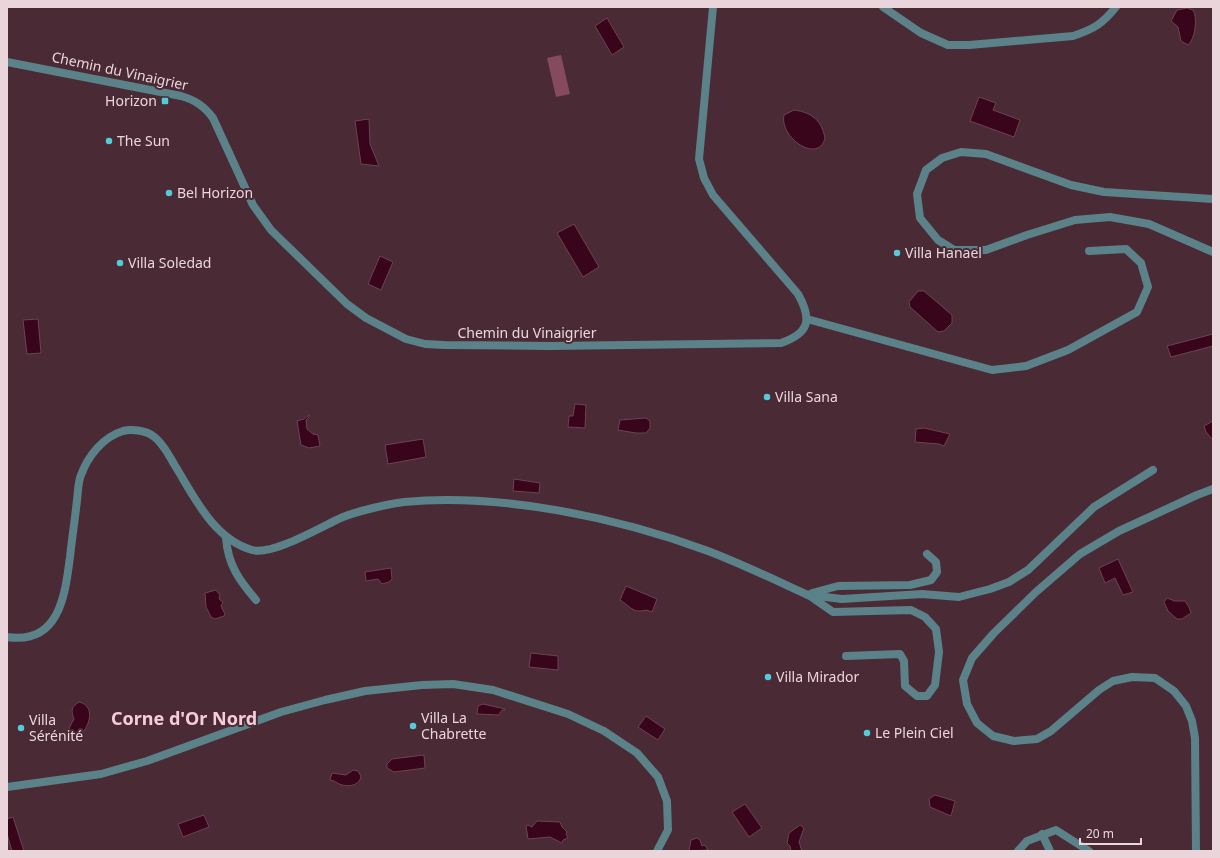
<svg xmlns="http://www.w3.org/2000/svg" width="1220" height="858" font-family="'Noto Sans',sans-serif">
	<rect width="100%" height="100%" fill="#4a2a34"/>
	<path fill="#854a5e" d="M561 55 570 94 556 97 547 58Z"/>
	<g fill="#38051b" stroke="#6d4354">
		<path d="M1187 8 1193 10C1198 17 1195 40 1188 45L1181 41 1178 27 1171 21 1177 10Z"/>
		<path d="M607 18 624 47 612 55 595 26Z"/>
		<path d="M979 97 996 103 993 110 1020 120 1014 137 970 121Z"/>
		<path d="M794 110C812 112 822 121 825 138 818 165 779 137 784 115Z"/>
		<path d="M369 119 370 144 379 166 361 164 355 121Z"/>
		<path d="M574 224 599 267 583 277 557 233Z"/>
		<path d="M380 256 393 262 381 290 368 284Z"/>
		<path d="M918 291H924L952 315V323L944 331 938 332 910 307 909 302Z"/>
		<path d="M38 319 41 353 27 354 23 320Z"/>
		<path d="M1213 334V346L1171 357 1167 346Z"/>
		<path d="M575 404 586 405 585 428 568 427 569 416H573Z"/>
		<path d="M309 415V417L306 420 307 429 313 434 318 435 320 446 309 448 301 445 297 421 304 419Z"/>
		<path d="M646 418 650 421V428L646 433H636L618 430 620 420Z"/>
		<path d="M1213 421V440L1206 432 1204 426Z"/>
		<path d="M924 428 950 434 944 446 939 444 915 442 916 429Z"/>
		<path d="M423 439 426 457 388 464 385 445Z"/>
		<path d="M514 479 540 483 539 493 513 491Z"/>
		<path d="M1118 559 1133 592 1123 595 1115 578 1105 583 1099 568Z"/>
		<path d="M391 568 392 579 389 582 382 584 378 579 366 581 365 572Z"/>
		<path d="M626 586 657 599 652 612 646 610C633 614 630 606 620 600Z"/>
		<path d="M216 590 220 595 219 599 223 602 221 606 225 614 224 616 215 619 211 617 206 607 205 593Z"/>
		<path d="M1167 598 1175 601H1185L1189 607 1191 613 1182 619H1177L1168 611 1164 602Z"/>
		<path d="M531 653 558 656V670L529 667Z"/>
		<path d="M79 702C97 706 89 729 78 737L72 735 69 728 74 719C71 711 71 707 79 702Z"/>
		<path d="M483 704 505 709V710H502L499 715 477 714 478 706Z"/>
		<path d="M646 716 665 729 658 740 638 727Z"/>
		<path d="M424 755 425 768 394 772 387 768V764L392 759Z"/>
		<path d="M353 770 358 771 361 776C360 785 350 787 342 785 337 784 335 780 330 780L332 773 346 775Z"/>
		<path d="M935 795 955 801 951 816 930 807 929 799Z"/>
		<path d="M745 804 762 828 749 837 732 812Z"/>
		<path d="M204 815 209 827 183 837 178 824Z"/>
		<path d="M13 817 24 851H12L7 834V819Z"/>
		<path d="M537 821 560 822 562 827 567 832 566 834 568 838 563 840 562 843 550 837 528 839 526 826 528 825 532 827Z"/>
		<path d="M800 825 804 828 799 842 802 851H791L790 846 787 843 789 833Z"/>
		<path d="M697 838 700 840 702 846 705 845 708 850 689 851 691 840Z"/>
	</g>
	<g fill="none" stroke-linecap="round" stroke-linejoin="round">
		<g stroke="#5a8288" stroke-width="8">
			<path d="M807 319 992 370 1026 366 1068 350 1137 312 1148 287 1141 263 1126 249 1089 251"/>
			<path d="M226 538C228 565 239 580 256 600"/>
			<path d="M812 593 838 586 910 585 931 580 937 572 936 562 927 554"/>
			<path d="M808 595 842 599 922 594 959 597 990 589 1009 582 1028 570 1094 507 1153 470"/>
			<path d="M810 596 833 612 911 610 925 617 936 629 939 652 935 685 927 696H917L905 686 904 661 900 654 846 656"/>
			<path d="M1042 834 1050 851"/>
			<path d="M1018 851 1027 841 1056 830 1089 851"/>
		</g>
		<g stroke="#5a8288" stroke-width="8">
			<path d="M883 7 921 33 948 45H969L1073 36C1094 29 1102 24 1116 7"/>
			<path d="M7 62 181 96C195 100 204 106 213 118L253 205 271 230 347 304 366 318 406 339 425 344 445 345 550 346 781 343C810 333 812 319 798 294L713 195 704 178 699 159 713 7"/>
			<path d="M1213 199 1104 192 1071 185 986 154 961 152 942 158 926 170 917 194 920 218 938 240 954 250H986L1027 235 1075 220 1110 217 1149 224 1213 252"/>
			<path d="M7 637C59 645 65 596 70 557 72 538 75 519 77 500 78 492 78 482 81 475 88 456 103 437 123 431 131 429 145 430 153 436 162 442 169 455 174 464 194 496 213 539 252 550 273 556 322 526 343 517 358 511 388 504 404 502 501 493 616 517 708 551 742 564 775 580 808 595"/>
			<path d="M7 787 101 774 147 761 281 712 325 700 365 691 422 685 453 684 493 690 568 714 604 731 637 753 658 777 667 801 668 830 657 851"/>
			<path d="M1196 851 1195 738 1192 721 1186 706 1174 691 1155 678 1132 677 1113 681 1099 690 1051 731 1037 739 1014 741 993 736 977 723 967 704 963 680 972 658 994 633 1036 592 1080 554 1119 531 1197 495 1213 489"/>
		</g>
	</g>
	<g fill="#53cbdb" stroke="#4a2a34" stroke-width="1.5">
		<rect x="161" y="97" width="8" height="8" rx="2"/>
		<circle cx="109" cy="141" r="4"/>
		<circle cx="169" cy="193" r="4"/>
		<circle cx="897" cy="253" r="4"/>
		<circle cx="120" cy="263" r="4"/>
		<circle cx="767" cy="397" r="4"/>
		<circle cx="768" cy="677" r="4"/>
		<circle cx="413" cy="726" r="4"/>
		<circle cx="21" cy="728" r="4"/>
		<circle cx="867" cy="733" r="4"/>
	</g>
	<g text-anchor="middle" stroke-width="4" stroke-linejoin="round" paint-order="stroke">
		<g font-size="14" fill="#ead5da" stroke="#4a2a34">
			<text transform="translate(120 71) rotate(12)" y="5">Chemin du Vinaigrier</text>
			<text x="527" y="338">Chemin du Vinaigrier</text>
		</g>
		<g font-size="14" fill="#ead5da" stroke="#4a2a34" text-anchor="start">
			<text x="157" y="106" text-anchor="end">Horizon</text>
			<text x="117" y="146">The Sun</text>
			<text x="177" y="198">Bel Horizon</text>
			<text x="905" y="258">Villa Hanael</text>
			<text x="128" y="268">Villa Soledad</text>
			<text x="775" y="402">Villa Sana</text>
			<text x="776" y="682">Villa Mirador</text>
			<text x="421" y="723">Villa La<tspan x="421" dy="16">Chabrette</tspan></text>
			<text x="29" y="725">Villa<tspan x="29" dy="16">Sérénité</tspan></text>
			<text x="875" y="738">Le Plein Ciel</text>
		</g>
		<g font-size="18" font-weight="bold" fill="#f6ccd8" stroke="#4a2a34">
			<text x="184" y="725">Corne d'Or Nord</text>
		</g>
	</g>
	<rect width="1220" height="858" fill="none" stroke="#ead5da" stroke-width="16"/>
	<path d="M1080 838v6h61v-6" fill="none" stroke="#ead5da" stroke-width="2"/>
	<text x="1086" y="838" font-size="12" fill="#ead5da" stroke="#4a2a34" stroke-width="3" paint-order="stroke">20 m</text>
</svg>
